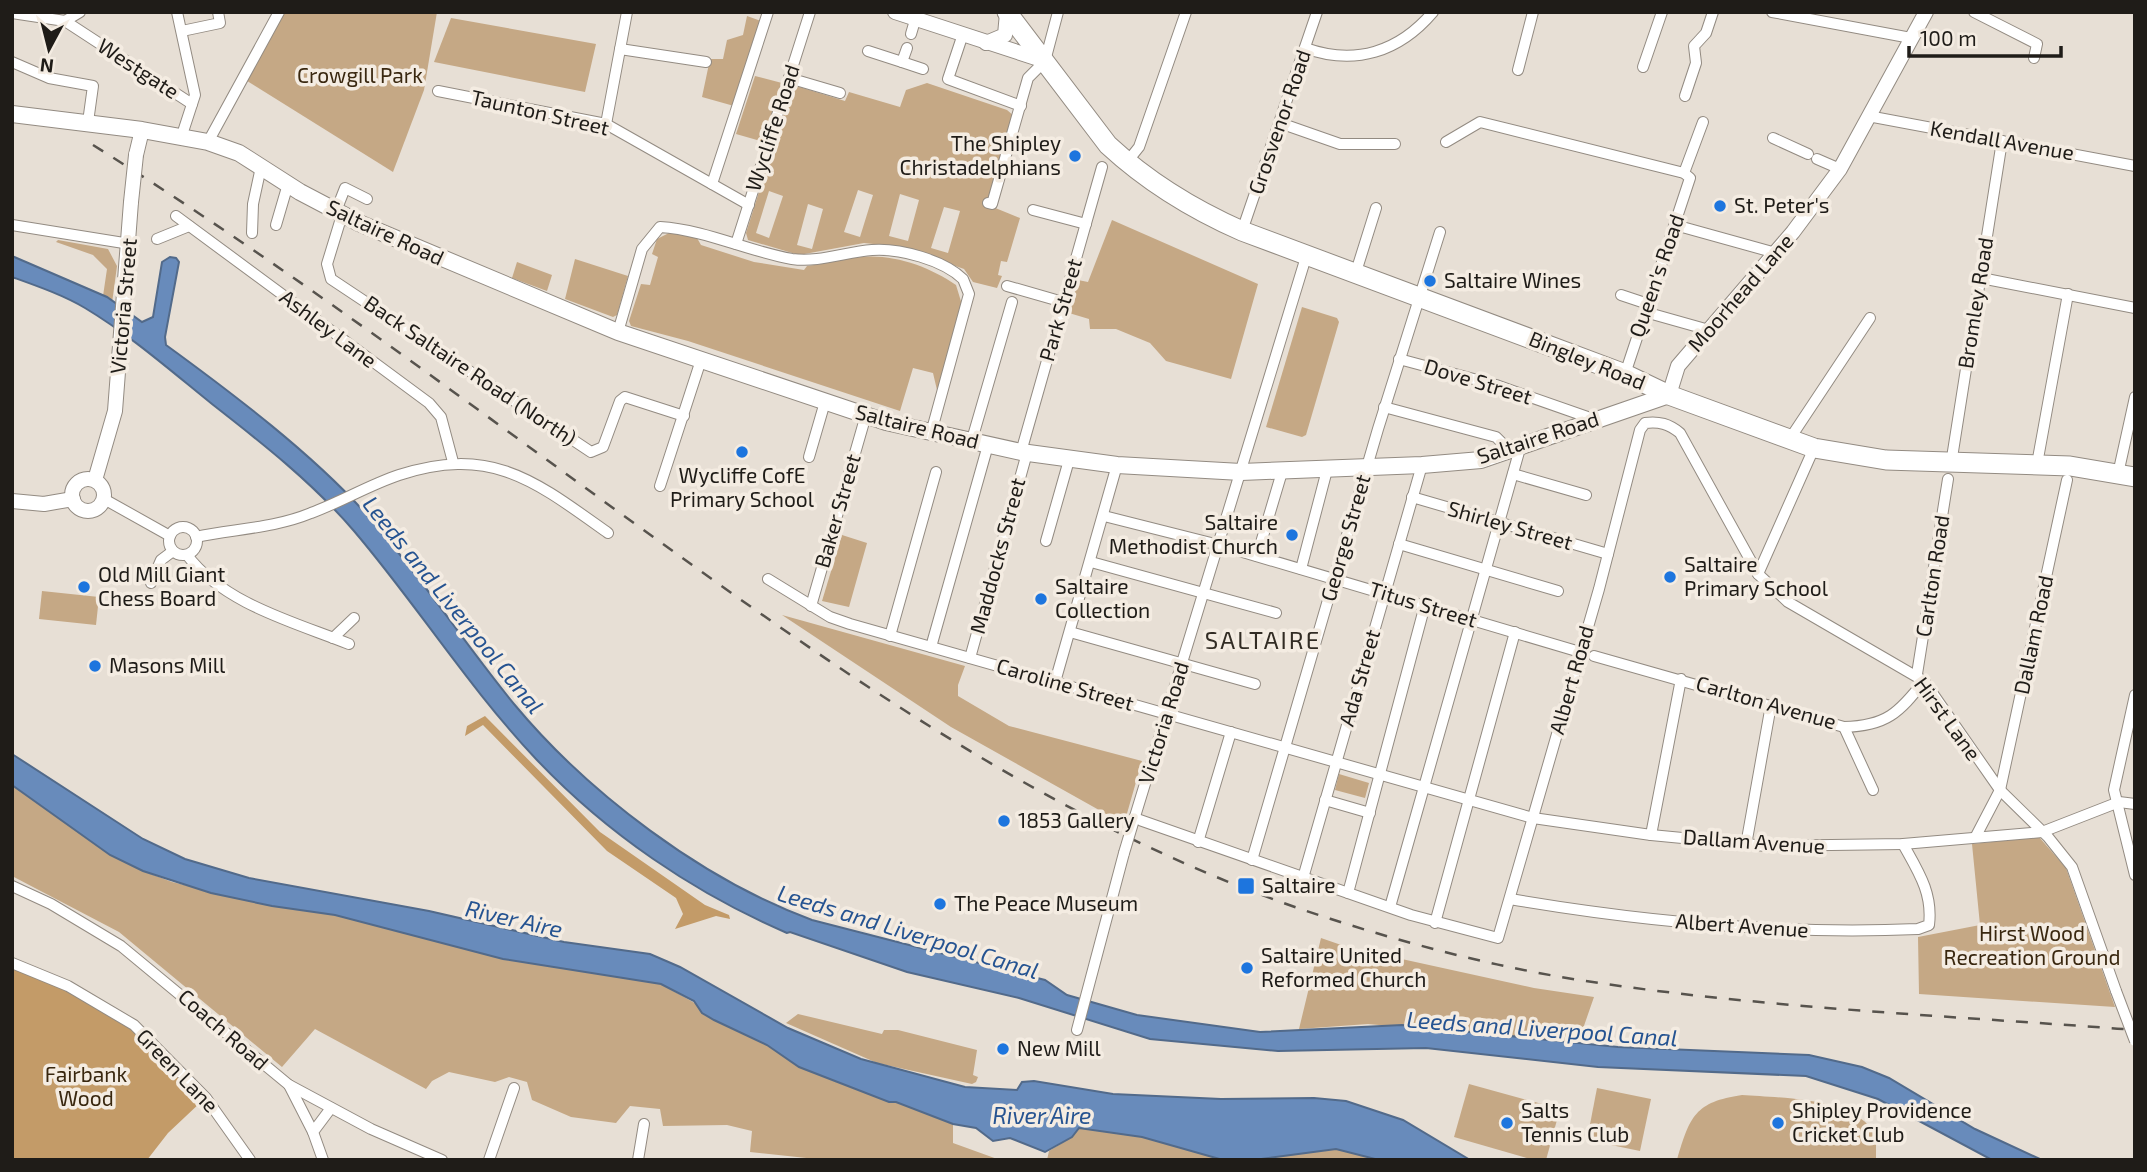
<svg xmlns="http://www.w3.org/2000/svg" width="2147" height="1172" font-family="'Exo 2',sans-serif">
	<rect width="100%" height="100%" fill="#e7dfd5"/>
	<g fill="#c5a885" fill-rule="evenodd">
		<path d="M281 12H437L424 90 393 172 244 79Z"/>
		<path d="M747 16 761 21 734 106 702 97 710 59H723L727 40 743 35Z"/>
		<path d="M451 18 596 44 585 92 434 62Z"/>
		<path d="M755 76 782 83 764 142 736 134Z"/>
		<path d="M927 83 1007 110 1014 116 988 205 1020 218 1007 262 1001 261 998 275 1002 276 997 288 973 282 964 269 902 247 864 243 799 255 748 240 746 233 793 85 845 101 849 92 900 107 906 90ZM858 190 873 195 860 237 844 232ZM769 191 783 196 769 238 756 233ZM900 194 919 200 908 241 889 236ZM808 204 823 209 812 249 797 245ZM944 207 960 211 948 253 931 248Z"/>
		<path d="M1112 220 1258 284 1231 379 1166 361 1150 343 1116 329H1090L1089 319 1069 313 1078 280 1088 282Z"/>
		<path d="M673 231 697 238 701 245 754 262 804 270 807 266C826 264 843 258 862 257 894 254 930 267 956 285L963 308 937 390 933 373 913 368 900 411 688 341 631 326 629 321 641 284 650 285 658 257 652 254 657 239Z"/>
		<path d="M58 240 108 249 117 266 112 303 103 296 107 269 93 255 56 242Z"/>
		<path d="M575 259 628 276 617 315 613 317 565 299Z"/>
		<path d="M517 262 552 275 547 291 512 278Z"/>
		<path d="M1302 307 1337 318 1339 322 1306 435 1302 437 1266 427Z"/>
		<path d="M842 535 867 543 849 607 822 601Z"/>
		<path d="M42 591 99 597 96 625 39 619Z"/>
		<path d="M782 615 965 666 958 685V696L1009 726 1142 761 1124 824 951 727Z"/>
		<path d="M1339 774 1369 783 1365 798 1335 790Z"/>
		<path d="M12 785 110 855 143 871 172 882 272 906 335 915 392 928 503 959 661 984 700 1006 714 1020 767 1045 799 1067 889 1102H896L953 1124V1143L1000 1160H825L750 1152 752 1131 727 1125 663 1126 660 1109 630 1106 616 1123 571 1117 532 1100 527 1082 509 1077 495 1082 449 1072 432 1081 426 1089 315 1029 282 1067 119 932 12 876Z"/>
		<path d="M2039 837 2066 868 2115 1007 1919 994 1918 937 1980 925 1972 844Z"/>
		<path d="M1321 938 1347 947 1534 988 1594 997 1578 1043 1368 1024 1299 1029Z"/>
		<path d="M798 1014 882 1034 884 1030H898L977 1050 973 1075 978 1077 976 1082 972 1084 877 1063 786 1023Z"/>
		<path d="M1469 1084 1560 1109 1546 1160H1534L1454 1137Z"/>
		<path d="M1597 1088 1651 1099 1640 1151 1587 1140Z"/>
		<path d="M1742 1095C1780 1098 1855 1097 1876 1135V1160H1677C1690 1116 1695 1102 1742 1095Z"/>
		<path d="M1078 1128 1142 1137 1223 1160H1047L1049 1151 1072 1137Z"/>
		<path d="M1336 1149 1379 1160H1254Z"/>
	</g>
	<g fill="#c39b68">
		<path d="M485 716 600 832 705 905 729 915 730 919 716 916 675 929 683 914 676 898 607 851 483 725 465 736 467 726Z"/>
		<path d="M12 967 61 988 130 1027 202 1101 168 1133 147 1160H12Z"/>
	</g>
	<g fill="#688bbb" stroke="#526a8a" stroke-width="2">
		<path d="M12 256 107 297 142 322 153 317 162 262 170 257 176 258 179 262 165 337 166 345C232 393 314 455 368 516 420 575 464 643 514 704 588 793 703 880 812 920L1045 980 1067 995 1137 1015 1260 1032 1402 1025 1618 1047 1809 1055 1862 1067 1889 1078 1975 1129 2042 1160H1992L1878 1099 1806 1076 1598 1067 1426 1048 1278 1051 1150 1039 1019 998 907 972 790 932 787 933C694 893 606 833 536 759 469 688 417 605 354 531 313 483 262 443 212 404 171 371 130 335 85 308 63 295 37 286 12 277Z"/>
		<path d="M12 754 143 839 185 859 249 878 429 911 564 942 650 954 680 967 788 1028 861 1059 965 1087 1017 1090 1022 1082 1034 1081 1113 1094 1221 1099 1314 1098 1346 1101 1403 1120 1470 1160H1379L1336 1149 1254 1160H1223L1142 1137 1079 1128 1072 1137 1045 1152 1010 1138 993 1141 976 1128 953 1124 896 1102H889L799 1067 767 1045 714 1020 702 1013 694 1001 661 984 503 959 335 915 272 906 211 893 143 871 110 855 12 785Z"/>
	</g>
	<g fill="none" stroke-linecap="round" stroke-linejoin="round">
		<defs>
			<g id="street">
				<path d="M177 12 195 95 181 138"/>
				<path d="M1772 12 1911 38"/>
				<path d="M1974 12 2037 44 2034 58"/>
				<path d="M12 13 65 21 192 104"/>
				<path d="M65 21 80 12"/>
				<path d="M182 31 220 23 218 12"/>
				<path d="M911 34 916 17"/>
				<path d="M963 34 948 79 1021 106"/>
				<path d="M907 48 902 62 923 69"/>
				<path d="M1305 48C1355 66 1399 52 1433 12"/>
				<path d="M620 49 706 62"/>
				<path d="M868 51 902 62"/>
				<path d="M12 62 49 78 93 86 88 122"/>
				<path d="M1643 67 1662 12"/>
				<path d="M1518 70 1533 12"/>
				<path d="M789 78 840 93"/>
				<path d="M438 91 606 124 749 205"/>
				<path d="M1685 96 1696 63 1694 46 1706 33 1713 12"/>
				<path d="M1868 116 2135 166"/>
				<path d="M1280 123 1340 144H1395"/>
				<path d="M606 124 627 12"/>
				<path d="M1773 138 1808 154"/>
				<path d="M208 142 279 12"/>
				<path d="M1446 142 1480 122 1684 173 1690 178 1625 374"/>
				<path d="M1817 159 1840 169"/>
				<path d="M1127 162 1139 147 1186 12"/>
				<path d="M1684 173 1703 122"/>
				<path d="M712 184 768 12"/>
				<path d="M988 203 992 204 1028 78 1045 61 1058 12"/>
				<path d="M1033 210 1086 224"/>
				<path d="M336 211 345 188 367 199"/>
				<path d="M342 215 327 264 331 279 591 452 603 447 620 401 625 397 684 416"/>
				<path d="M176 216 429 403 441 417 453 462"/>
				<path d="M12 225 130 244"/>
				<path d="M276 225 288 184"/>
				<path d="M1675 225 1776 253"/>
				<path d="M1242 231 1317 12"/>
				<path d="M252 233 253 204 261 167"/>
				<path d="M157 239 189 226"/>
				<path d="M736 244 810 12"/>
				<path d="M1355 275 1376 208"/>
				<path d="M1981 278 2135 308"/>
				<path d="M1007 286 1063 302"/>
				<path d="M1621 295 1648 304"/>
				<path d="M1645 312 1709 330"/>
				<path d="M618 332 642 249 660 227C706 230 747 251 792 259 818 263 846 252 872 250 900 248 943 260 963 279L969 294 931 433"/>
				<path d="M1399 359 1496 385 1596 420"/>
				<path d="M1384 407 1496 437 1509 450"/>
				<path d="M1789 440 1870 318"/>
				<path d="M971 443 1012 302"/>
				<path d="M1814 448 1758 574 1788 602 1924 681 2000 790 2048 837 2072 867 2116 991"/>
				<path d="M1021 452 1102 167"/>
				<path d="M809 457 825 402"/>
				<path d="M1951 464 2002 141"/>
				<path d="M2037 464 2068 294"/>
				<path d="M1513 474 1586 495"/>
				<path d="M2118 474 2135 397"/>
				<path d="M660 486 701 360"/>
				<path d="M1412 497 1608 554"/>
				<path d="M104 499 170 536"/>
				<path d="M1104 516 1219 545 1580 652"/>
				<circle cx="183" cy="541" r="14"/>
				<path d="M196 537C234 529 275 528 311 513 341 502 369 485 399 475 492 445 535 481 608 533"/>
				<path d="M1046 541 1069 460"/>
				<path d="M1399 544 1558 591"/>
				<path d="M187 555C224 604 294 622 349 644"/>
				<path d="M1257 556 1282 472"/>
				<path d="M1091 562 1276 613"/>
				<path d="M1301 569 1327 470"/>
				<path d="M768 579 830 617 850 624 1533 818 1651 835 1766 846 1903 844 2042 832 2119 802 2135 804"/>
				<path d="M151 583 161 560 173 551"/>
				<path d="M811 606 866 415"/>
				<path d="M1070 632 1255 684"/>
				<path d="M890 636 936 472"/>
				<path d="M333 638 354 618"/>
				<path d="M931 647 988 445"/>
				<path d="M1594 656 1844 727C1886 726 1899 713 1924 681"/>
				<path d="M970 658 1027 453"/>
				<path d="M1917 674 1948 479"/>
				<path d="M1055 682 1117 465"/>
				<path d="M2135 695 2114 790 2135 875"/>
				<path d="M1844 727 1873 790"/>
				<path d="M1325 800 1370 813"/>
				<path d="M1134 818 1411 915 1498 938 1599 589 1640 430 1645 423C1659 421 1669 424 1680 433L1758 574"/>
				<path d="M1133 823 1306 257"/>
				<path d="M1651 835 1681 679"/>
				<path d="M1976 836 2000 790 2067 480"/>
				<path d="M1198 842 1231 732"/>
				<path d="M1746 845 1771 705"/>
				<path d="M1252 860 1378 429 1440 232"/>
				<path d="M1303 878 1422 465"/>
				<path d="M12 886 51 904 121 946 289 1085 371 1129 442 1160"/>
				<path d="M1348 893 1425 605"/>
				<path d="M1510 899C1645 922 1781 935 1918 929L1929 925C1933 893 1918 871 1903 844"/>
				<path d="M1390 907 1521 445"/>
				<path d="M1435 923 1515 632"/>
				<path d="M12 963 68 986 134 1025 206 1098 250 1160"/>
				<path d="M1077 1030 1124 853"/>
				<path d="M289 1085 313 1132"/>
				<path d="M323 1160 313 1132 331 1108"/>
				<path d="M489 1160 514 1088"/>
				<path d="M638 1160 644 1124"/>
			</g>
			<g id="secondary">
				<path d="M895 12 1045 61"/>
				<path d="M986 43 1005 35 1007 13"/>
				<path d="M136 155 142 130"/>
				<path d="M1669 395 1678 366 1793 232 1840 169 1926 12"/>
				<circle cx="88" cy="495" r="16"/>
				<path d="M95 480 115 411 131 202"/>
				<path d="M12 501 44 504 73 499"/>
			</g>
			<path id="primary" d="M12 114 142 130 208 142 239 153 300 192 359 223 618 332 886 422 1021 452 1117 465 1241 472 1422 465 1481 460 1669 395"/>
			<path id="highway" d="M1007 12 1108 145C1148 182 1192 209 1242 231L1625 374 1669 395 1814 448 1886 460 2070 466 2135 477"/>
		</defs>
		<use href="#street" stroke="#938b82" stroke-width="12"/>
		<use href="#secondary" stroke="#938b82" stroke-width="16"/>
		<use href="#primary" stroke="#938b82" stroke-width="18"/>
		<use href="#highway" stroke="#938b82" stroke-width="21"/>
		<use href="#street" stroke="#fff" stroke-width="10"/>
		<use href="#secondary" stroke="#fff" stroke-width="14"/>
		<use href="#primary" stroke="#fff" stroke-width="16"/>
		<use href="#highway" stroke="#fff" stroke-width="19"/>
		<path stroke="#57534d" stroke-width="2.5" stroke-dasharray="12 12" stroke-linecap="butt" d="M93 145C287 266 470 405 656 539 865 690 1082 840 1331 919 1418 947 1508 970 1599 983 1776 1009 1956 1016 2135 1030"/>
		<defs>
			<g id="street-bridge">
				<path d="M1124 853 1133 823"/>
				<path d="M2116 991 2135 1041"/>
			</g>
			<path id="secondary-bridge" d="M131 202 136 155"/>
		</defs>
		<use href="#street-bridge" stroke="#938b82" stroke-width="12" stroke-linecap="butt"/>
		<use href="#secondary-bridge" stroke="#938b82" stroke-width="16" stroke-linecap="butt"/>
		<use href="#street-bridge" stroke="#fff" stroke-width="10"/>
		<use href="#secondary-bridge" stroke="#fff" stroke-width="14"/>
	</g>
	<g fill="#1d75de" stroke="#f4ece2" stroke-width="2.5">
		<circle cx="1075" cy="156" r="7"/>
		<circle cx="1720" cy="206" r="7"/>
		<circle cx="1430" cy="281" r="7"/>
		<circle cx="742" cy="452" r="7"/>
		<circle cx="1292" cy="535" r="7"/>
		<circle cx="1670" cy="577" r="7"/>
		<circle cx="84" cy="587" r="7"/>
		<circle cx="1041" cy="599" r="7"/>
		<circle cx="95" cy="666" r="7"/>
		<circle cx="1004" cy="821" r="7"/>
		<rect x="1237" y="877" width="18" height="18" rx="3.5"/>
		<circle cx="940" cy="904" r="7"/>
		<circle cx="1247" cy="968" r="7"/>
		<circle cx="1003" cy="1049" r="7"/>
		<circle cx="1507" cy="1123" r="7"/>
		<circle cx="1778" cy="1123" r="7"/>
	</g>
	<g text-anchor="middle" stroke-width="7" stroke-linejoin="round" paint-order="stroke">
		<g font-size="21" fill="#1f1c18" stroke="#f4ece2">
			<text transform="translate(138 69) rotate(33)" y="7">Westgate</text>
			<text transform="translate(540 113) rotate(13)" y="7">Taunton Street</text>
			<text transform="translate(1280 122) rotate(-71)" y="7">Grosvenor Road</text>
			<text transform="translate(773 128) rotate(-72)" y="7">Wycliffe Road</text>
			<text transform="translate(2002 141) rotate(10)" y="7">Kendall Avenue</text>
			<text transform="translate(385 233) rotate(25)" y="7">Saltaire Road</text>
			<text transform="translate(1657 276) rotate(-71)" y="7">Queen's Road</text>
			<text transform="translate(1741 293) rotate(-49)" y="7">Moorhead Lane</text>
			<text transform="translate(1976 303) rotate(-81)" y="7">Bromley Road</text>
			<text transform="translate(124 306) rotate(-85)" y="7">Victoria Street</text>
			<text transform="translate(1061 310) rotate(-74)" y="7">Park Street</text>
			<text transform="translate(328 329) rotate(37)" y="7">Ashley Lane</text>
			<text transform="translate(1587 361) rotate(22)" y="7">Bingley Road</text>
			<text transform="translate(470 371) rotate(34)" y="7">Back Saltaire Road (North)</text>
			<text transform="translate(1478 382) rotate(17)" y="7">Dove Street</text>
			<text transform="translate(917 427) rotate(14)" y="7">Saltaire Road</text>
			<text transform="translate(1538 438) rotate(-18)" y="7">Saltaire Road</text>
			<text transform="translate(838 511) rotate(-74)" y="7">Baker Street</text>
			<text transform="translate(1510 526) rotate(16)" y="7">Shirley Street</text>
			<text transform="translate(1346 538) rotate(-74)" y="7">George Street</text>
			<text transform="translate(998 556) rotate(-75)" y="7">Maddocks Street</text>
			<text transform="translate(1933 576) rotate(-81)" y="7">Carlton Road</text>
			<text transform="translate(1423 605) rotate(17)" y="7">Titus Street</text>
			<text transform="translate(2034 635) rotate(-78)" y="7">Dallam Road</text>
			<text transform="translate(1360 678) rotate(-74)" y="7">Ada Street</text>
			<text transform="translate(1572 680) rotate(-74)" y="7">Albert Road</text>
			<text transform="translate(1065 685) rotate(16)" y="7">Caroline Street</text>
			<text transform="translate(1766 703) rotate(16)" y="7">Carlton Avenue</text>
			<text transform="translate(1947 719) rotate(54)" y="7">Hirst Lane</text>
			<text transform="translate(1164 723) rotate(-73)" y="7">Victoria Road</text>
			<text transform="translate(1754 842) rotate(4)" y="7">Dallam Avenue</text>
			<text transform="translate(1742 926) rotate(4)" y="7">Albert Avenue</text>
			<text transform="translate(223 1030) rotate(41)" y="7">Coach Road</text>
			<text transform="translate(177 1071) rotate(46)" y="7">Green Lane</text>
		</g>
		<g font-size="21" fill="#39270f" stroke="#f4ece2">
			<text x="360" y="83">Crowgill Park</text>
			<text x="2032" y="941">Hirst Wood<tspan x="2032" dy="24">Recreation Ground</tspan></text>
			<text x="86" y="1082">Fairbank<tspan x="86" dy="24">Wood</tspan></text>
		</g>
		<g font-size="21" fill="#1f1c18" stroke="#f4ece2" text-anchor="start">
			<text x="1061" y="151" text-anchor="end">The Shipley<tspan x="1061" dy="24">Christadelphians</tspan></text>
			<text x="1734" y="213">St. Peter's</text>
			<text x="1444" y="288">Saltaire Wines</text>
			<text x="742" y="483" text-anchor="middle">Wycliffe CofE<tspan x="742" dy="24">Primary School</tspan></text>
			<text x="1278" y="530" text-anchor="end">Saltaire<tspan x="1278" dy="24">Methodist Church</tspan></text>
			<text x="1684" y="572">Saltaire<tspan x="1684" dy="24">Primary School</tspan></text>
			<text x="98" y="582">Old Mill Giant<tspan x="98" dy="24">Chess Board</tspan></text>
			<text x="1055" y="594">Saltaire<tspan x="1055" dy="24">Collection</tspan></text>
			<text x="109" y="673">Masons Mill</text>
			<text x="1018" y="828">1853 Gallery</text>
			<text x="1262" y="893">Saltaire</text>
			<text x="954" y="911">The Peace Museum</text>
			<text x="1261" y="963">Saltaire United<tspan x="1261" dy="24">Reformed Church</tspan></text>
			<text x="1017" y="1056">New Mill</text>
			<text x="1521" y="1118">Salts<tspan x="1521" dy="24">Tennis Club</tspan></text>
			<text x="1792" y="1118">Shipley Providence<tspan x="1792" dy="24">Cricket Club</tspan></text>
		</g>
		<g font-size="23" font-style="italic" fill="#255391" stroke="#f4ece2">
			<text transform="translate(453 605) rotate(51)" y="8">Leeds and Liverpool Canal</text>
			<text transform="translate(514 919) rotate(13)" y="8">River Aire</text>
			<text transform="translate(908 932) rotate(17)" y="8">Leeds and Liverpool Canal</text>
			<text transform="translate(1542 1029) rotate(4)" y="8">Leeds and Liverpool Canal</text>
			<text x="1042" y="1124">River Aire</text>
		</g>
		<g font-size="24" letter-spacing="2" fill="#322c24" stroke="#f4ece2">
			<text x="1263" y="649">SALTAIRE</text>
		</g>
	</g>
	<rect width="2147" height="1172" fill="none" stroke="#1f1c18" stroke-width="28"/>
	<g transform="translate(49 49) rotate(187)" stroke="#f4ece2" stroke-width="5" paint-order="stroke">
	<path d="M0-5L12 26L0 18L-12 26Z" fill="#1f1c18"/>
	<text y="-10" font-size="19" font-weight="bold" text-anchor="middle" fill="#1f1c18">N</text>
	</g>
	<path d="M1909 46v10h152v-10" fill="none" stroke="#1f1c18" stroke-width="3.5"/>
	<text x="1920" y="46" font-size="21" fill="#1f1c18" stroke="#f4ece2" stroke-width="5" paint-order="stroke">100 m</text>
</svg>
